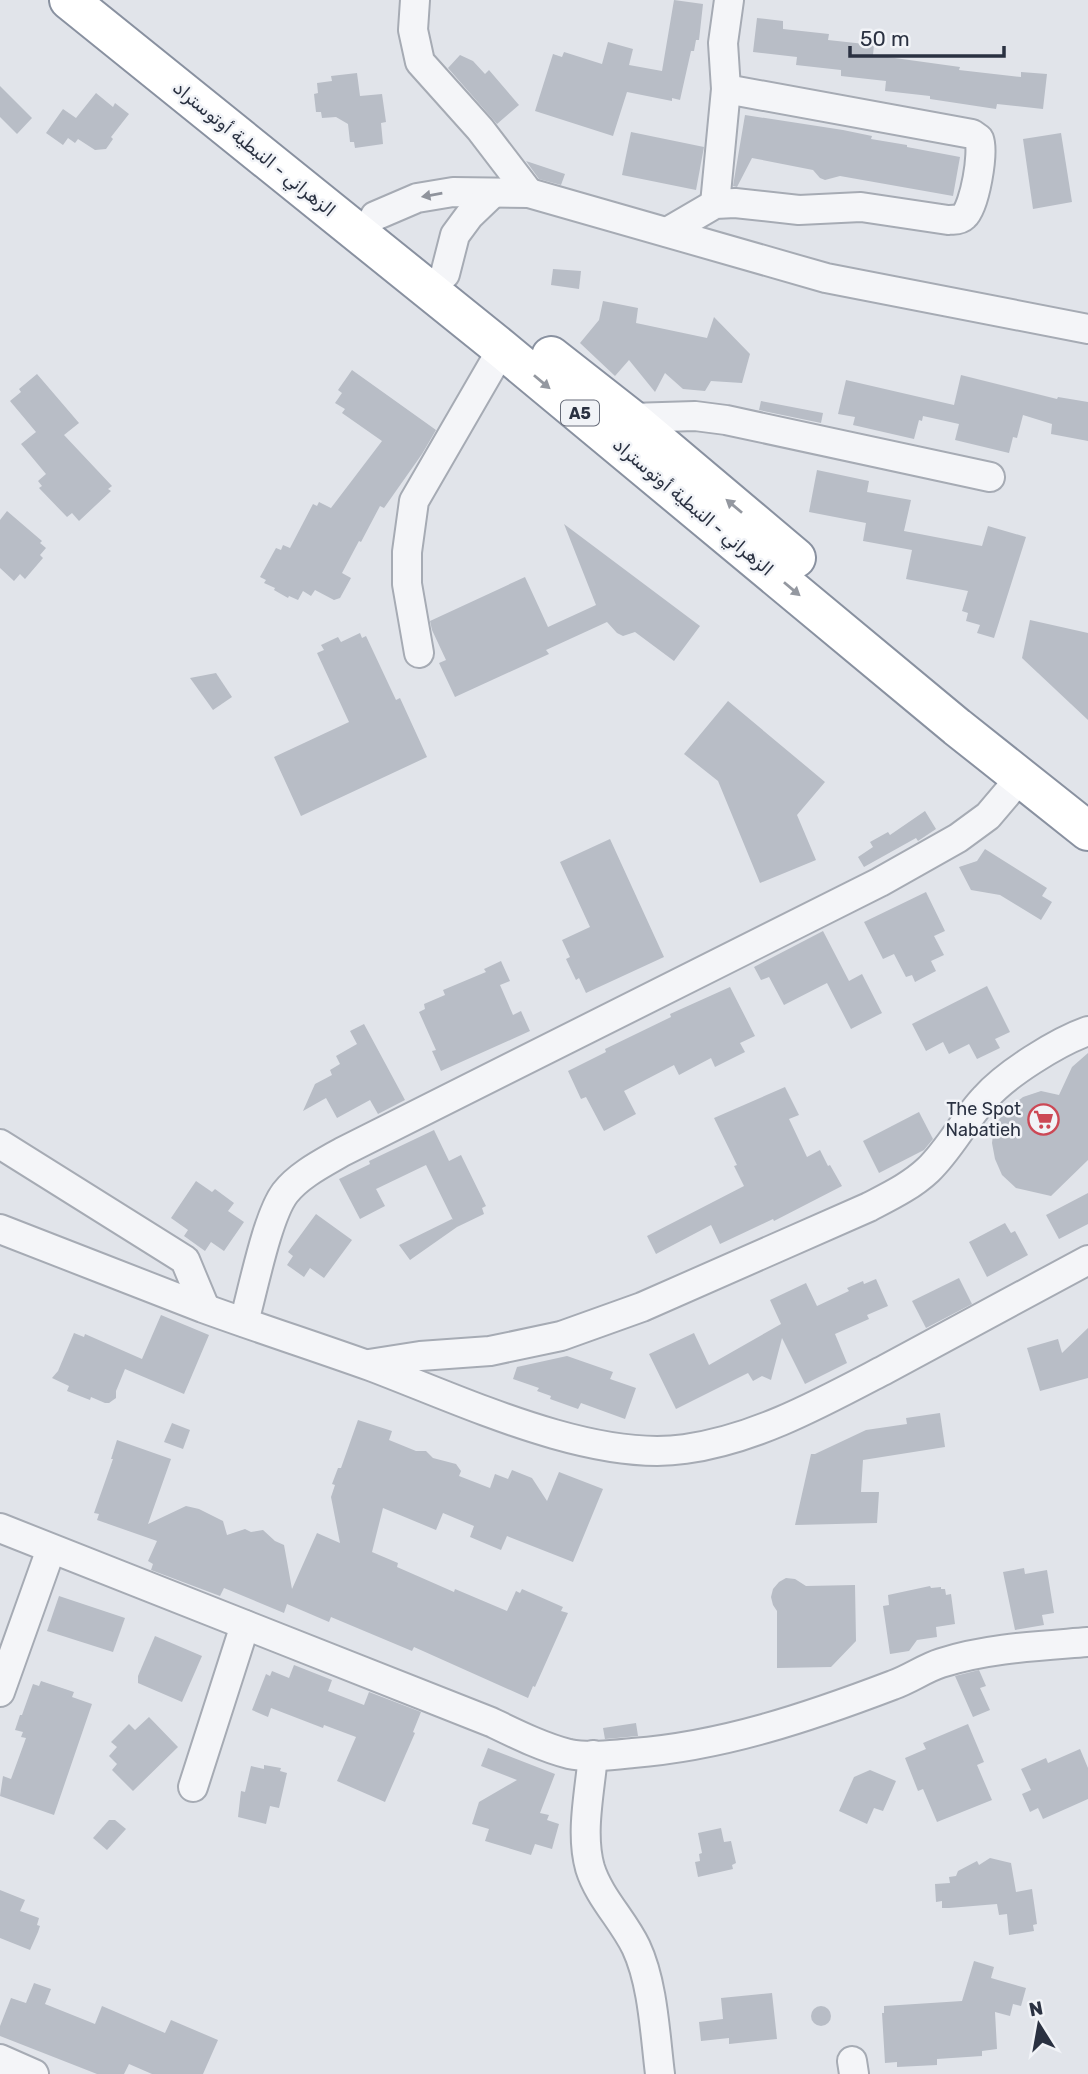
<svg xmlns="http://www.w3.org/2000/svg" width="1088" height="2074" font-family="Rubik,'Noto Naskh Arabic',sans-serif">
	<rect width="100%" height="100%" fill="#e1e4ea"/>
	<g fill="#b8bdc6">
		<path d="M674 0 703 4 699 40H696L694 51H691L680 100 672 98V101L627 92 613 136 535 111 553 54 562 57 564 52 602 64 608 42 633 49 629 65 662 71Z"/>
		<path d="M757 18 783 21V29L829 34 828 40 874 45 873 55 960 67 959 70 1021 77V72L1047 74 1043 109 997 104 996 109 930 99V96L885 91 886 81 841 76V70L796 65 797 57 753 52Z"/>
		<path d="M460 55 473 61 485 74 489 70 519 105 497 124 448 68Z"/>
		<path d="M357 73 360 96 382 94 386 122 381 123 383 144 355 148 354 142H350L348 124 336 117 322 118 321 112H316L314 94 318 93 317 83 332 81 331 76Z"/>
		<path d="M0 86 32 118 17 134 0 117Z"/>
		<path d="M96 93 113 107 115 103 129 114 111 137 113 139 106 149 95 150 78 139 75 143 68 138 63 145 46 133 63 109 76 118Z"/>
		<path d="M745 115 843 130 872 136 871 139 907 145V147L960 157 953 196 840 176 825 180 820 178 813 170 752 158 737 187 733 186Z"/>
		<path d="M631 132 704 147 696 190 622 175Z"/>
		<path d="M1061 133 1072 202 1033 209 1023 139Z"/>
		<path d="M526 161 565 174 561 185 539 179Z"/>
		<path d="M553 269 581 271 579 289 551 285Z"/>
		<path d="M603 301 638 308 636 323 707 338 714 317 750 354 742 383 711 381 705 391 683 389 665 373 655 392 629 360 615 376 580 343 599 320Z"/>
		<path d="M352 370 436 430 422 454 384 508 380 506 361 542 359 541 342 573 351 578 340 598 334 600 315 590 311 596 303 591 298 600 289 596 288 598 274 590 275 588 264 583 266 580 260 577 276 548 281 550 283 545 290 548 313 504 317 506 319 502 331 508 382 441 342 413 345 409 335 403 342 393 338 390Z"/>
		<path d="M37 374 79 423 64 435 112 486 108 489 111 491 79 521 72 513 67 517 39 488 42 486 38 481 46 474 21 444 36 432 10 401 21 392 19 389Z"/>
		<path d="M961 375 1057 399 1058 397 1088 402V441L1051 434 1052 424 1023 415 1017 438 1013 437 1009 453 955 440 959 424 923 416 922 421 919 420 914 439 853 425 855 417 838 414 846 380 954 405Z"/>
		<path d="M761 401 823 413 821 423 759 410Z"/>
		<path d="M817 470 869 481 867 492 911 500 904 531 982 546 988 526 1026 537 994 638 977 633 980 625 966 621 968 613 962 611 968 591 906 579 912 550 863 541 866 523 809 512Z"/>
		<path d="M7 511 42 541 40 543 46 548 40 555 43 558 25 579 20 574 14 581 0 568V520Z"/>
		<path d="M564 524 700 626 674 661 635 632 623 636 617 633 607 622 546 650 549 654 455 697 439 663 446 660 432 630 430 621 525 577 548 627 596 605Z"/>
		<path d="M1030 620 1088 633V720L1022 658Z"/>
		<path d="M360 633 362 638 366 636 396 700 400 698 427 757 301 816 274 757 349 722 317 653 324 650 321 645 338 637 341 642Z"/>
		<path d="M216 673 232 697 213 710 190 678Z"/>
		<path d="M728 701 825 782 797 815 816 860 760 883 718 781 684 754Z"/>
		<path d="M925 811 936 829 918 841 916 838 864 867 858 857 873 847 870 842 888 832 890 835Z"/>
		<path d="M610 839 664 957 586 993 579 978 576 980 566 959 570 957 562 940 590 927 560 862Z"/>
		<path d="M985 849 1047 888 1042 896 1052 902 1041 920 1000 895 971 890 959 867 977 861Z"/>
		<path d="M926 892 945 931 934 936 944 955 931 961 936 971 915 982 912 975 906 977 894 954 883 959 864 922Z"/>
		<path d="M823 931 849 981 862 974 882 1013 851 1029 827 983 784 1005 769 977 761 980 754 967Z"/>
		<path d="M501 961 510 981 500 985 513 1015 521 1011 530 1031 441 1071 432 1051 436 1050 419 1012 425 1009 424 1004 445 995 443 990 486 972 484 969Z"/>
		<path d="M987 986 1010 1032 995 1039 1000 1048 977 1059 969 1044 949 1054 943 1042 926 1051 912 1024Z"/>
		<path d="M730 987 755 1036 740 1043 745 1052 715 1067 711 1058 679 1075 674 1065 624 1091 636 1114 604 1131 586 1097 581 1099 568 1071 606 1052 605 1049 671 1017 670 1014Z"/>
		<path d="M364 1024 405 1100 378 1114 370 1100 337 1118 326 1098 303 1111 315 1084 332 1075 330 1070 340 1064 336 1056 357 1044 350 1031Z"/>
		<path d="M1088 1053V1160L1051 1196 1016 1188 1002 1175 995 1159 992 1143 994 1127 1005 1111 1023 1097 1041 1091 1059 1095 1072 1067Z"/>
		<path d="M785 1087 799 1115 789 1119 807 1157 820 1150 828 1166 830 1165 842 1186 774 1221 773 1219 720 1244 711 1225 656 1254 647 1236 744 1186 734 1166 737 1165 714 1118Z"/>
		<path d="M919 1112 933 1139 924 1150 879 1173 863 1141Z"/>
		<path d="M434 1130 449 1161 461 1155 486 1206 482 1208 484 1214 457 1227 410 1260 399 1245 452 1219 453 1220 426 1165 376 1189 385 1206 360 1219 339 1179 370 1164 369 1161Z"/>
		<path d="M196 1181 212 1192 215 1189 234 1203 228 1211 244 1222 224 1251 211 1242 205 1251 184 1236 188 1230 171 1218Z"/>
		<path d="M1088 1193V1224L1059 1239 1046 1215Z"/>
		<path d="M316 1214 352 1240 324 1278 310 1268 304 1277 287 1265 293 1256 288 1252Z"/>
		<path d="M1005 1223 1011 1233 1015 1231 1028 1255 987 1277 969 1242Z"/>
		<path d="M959 1278 972 1304 926 1328 912 1301Z"/>
		<path d="M876 1279 888 1306 867 1315 869 1319 835 1334 847 1363 805 1384 782 1338 771 1380 762 1376 753 1381 748 1373 676 1409 649 1354 694 1333 709 1365 781 1324 770 1300 806 1283 817 1306 849 1291 847 1288 863 1281 864 1284Z"/>
		<path d="M161 1315 209 1335 184 1394 125 1369 116 1391V1398L109 1403H105L91 1397 90 1400 67 1391 69 1386 52 1378 58 1371 74 1333 84 1337 85 1334 142 1359Z"/>
		<path d="M1088 1328V1378L1040 1391 1027 1348 1058 1339 1062 1353Z"/>
		<path d="M567 1356 613 1372 610 1379 636 1388 625 1419 581 1403 578 1409 550 1399 551 1396 537 1391 539 1388 513 1379 517 1367Z"/>
		<path d="M940 1413 945 1447 863 1460 861 1492H879L877 1523 795 1525 811 1454H815L866 1430 907 1424 906 1418Z"/>
		<path d="M358 1420 392 1431 389 1440 416 1451H426L433 1458 456 1464 461 1471 459 1476 490 1488 495 1474 508 1479 512 1470 532 1478 547 1501 559 1472 603 1489 573 1562 507 1536 501 1550 470 1537 474 1526 443 1513 436 1530 383 1508 372 1552 398 1563 397 1567 454 1592 455 1589 507 1611 516 1591 520 1593 522 1589 563 1607 561 1611 568 1613 535 1687 533 1686 528 1698 414 1647 412 1651 331 1617 329 1622 287 1604 284 1613 224 1588 220 1596 151 1570 153 1564 148 1561 157 1541 97 1520 99 1514 94 1513 113 1459H111L117 1440 171 1459 148 1524 186 1506 199 1509 223 1521 227 1535 245 1529 251 1532 263 1530 275 1541 284 1545 292 1589 317 1533 340 1543 331 1497 335 1485 332 1484 338 1468H341Z"/>
		<path d="M172 1423 190 1430 183 1449 164 1442Z"/>
		<path d="M1024 1568 1025 1574 1047 1570 1054 1613 1042 1615 1044 1625 1015 1630 1003 1572Z"/>
		<path d="M786 1578 795 1579 806 1586 855 1585 856 1641 831 1667 777 1668V1611L773 1605 771 1597 773 1589 779 1582Z"/>
		<path d="M930 1586 931 1588 941 1587V1589H945L946 1595 951 1594 955 1624 936 1627 937 1637 917 1640 909 1651 890 1654 883 1606 889 1605 888 1595Z"/>
		<path d="M59 1596 125 1618 113 1652 47 1631Z"/>
		<path d="M155 1636 202 1656 182 1702 138 1683V1676Z"/>
		<path d="M294 1665 332 1680 328 1691 364 1705 369 1692 421 1712 413 1732 415 1733 385 1802 337 1781 356 1737 324 1725 323 1728 271 1708 268 1717 252 1710 266 1674 270 1676 272 1671 289 1678Z"/>
		<path d="M979 1670 986 1686 980 1688 990 1710 973 1717 955 1676Z"/>
		<path d="M41 1681 74 1692 72 1697 92 1704 54 1815 0 1796 3 1776 11 1779 26 1738 21 1737 23 1732 15 1730 20 1715H22L33 1684 39 1686Z"/>
		<path d="M149 1717 178 1747 133 1791 112 1770 117 1764 109 1756 117 1747 111 1742 129 1724 135 1730Z"/>
		<path d="M636 1723 638 1736 605 1739 603 1728Z"/>
		<path d="M968 1724 984 1762 977 1765 992 1800 937 1822 923 1789 918 1791 905 1758 926 1749 923 1743Z"/>
		<path d="M488 1748 555 1774 540 1813 549 1815 547 1820 559 1824 552 1849 535 1844 531 1855 485 1841 489 1829 472 1824 479 1802 517 1780 481 1766Z"/>
		<path d="M1080 1749 1088 1768V1799L1043 1819 1038 1808 1030 1812 1022 1794 1031 1790 1021 1769 1046 1758 1048 1763Z"/>
		<path d="M264 1765 281 1768 280 1771 287 1773 279 1808 270 1806 266 1824 238 1817 241 1791 245 1792 251 1766 264 1769Z"/>
		<path d="M870 1770 896 1781 883 1811 874 1808 867 1824 839 1811 854 1777Z"/>
		<path d="M109 1820H115L126 1829 107 1850 93 1838Z"/>
		<path d="M721 1828 724 1842 731 1841 736 1863 732 1865 733 1869 698 1877 695 1862 700 1861 699 1854 702 1853 698 1833Z"/>
		<path d="M990 1858 1011 1863 1016 1892 1032 1889 1037 1924 1033 1925 1034 1931 1009 1935 1007 1914 999 1915 997 1904 949 1908H942V1901L936 1902 935 1884 950 1883 949 1877 956 1876 958 1871 977 1861 979 1865Z"/>
		<path d="M0 1890 25 1900 20 1911 39 1918 37 1925 40 1926 38 1932 30 1950 0 1938Z"/>
		<path d="M974 1961 994 1967 991 1978 1026 1988 1021 2006 1013 2004 1010 2016 995 2012 997 2049 982 2051V2056L937 2059V2065L897 2067V2062L885 2063 882 2013H884V2006L962 2001Z"/>
		<path d="M34 1983 51 1989 45 2004 95 2024 102 2006 165 2033 171 2020 218 2040 203 2074H152L129 2064 124 2074H97L0 2036V2026L11 1998 26 2003Z"/>
		<path d="M772 1993 777 2039 729 2044V2038L701 2041 699 2022 723 2019 721 1998Z"/>
		<circle cx="821" cy="2016" r="10"/>
	</g>
	<g fill="none" stroke-linecap="round" stroke-linejoin="round">
		<defs>
			<g id="minor">
				<path d="M415 0 413 30 420 62 480 129 529 193"/>
				<path d="M715 204 726 89 723 43 729 0"/>
				<path d="M375 216 417 198 453 192 529 193 826 278 1088 329"/>
				<path d="M667 232 715 204 735 203 799 210 861 207 948 220C954 219 959 221 964 216 975 206 984 152 979 139L972 134 726 89"/>
				<path d="M445 274 455 235 469 216 493 193"/>
				<path d="M630 418 695 416 726 420 990 477"/>
				<path d="M419 653 407 584V552L414 501 502 349"/>
				<path d="M0 1144 185 1260 205 1308"/>
				<path d="M0 1229C68 1255 135 1282 203 1308 258 1328 314 1346 370 1366 458 1399 591 1463 685 1449 757 1439 823 1402 886 1369 954 1333 1021 1296 1088 1260"/>
				<path d="M244 1322C253 1290 267 1217 285 1193 299 1175 323 1163 342 1152L880 882 958 838 988 816 1021 777"/>
				<path d="M369 1364 420 1356 490 1351 561 1336 642 1307 869 1207C890 1196 911 1186 928 1170 950 1149 964 1120 985 1098 1006 1074 1057 1042 1088 1031"/>
				<path d="M0 1528 491 1722C516 1734 542 1747 569 1754 589 1758 613 1755 633 1753 723 1746 809 1717 893 1685 910 1679 925 1668 941 1663 988 1648 1039 1646 1088 1642"/>
				<path d="M0 1692 51 1549"/>
				<path d="M593 1755C590 1791 580 1833 590 1868 599 1897 623 1920 636 1947 653 1983 655 2034 660 2074"/>
				<path d="M193 1787 245 1625"/>
				<path d="M0 2059 34 2074"/>
				<path d="M852 2061 854 2074"/>
			</g>
			<g id="highway">
				<path d="M69 0 502 349 957 727 1088 831"/>
				<path d="M551 356 630 418 796 558"/>
			</g>
		</defs>
		<use href="#minor" stroke="#a6abb4" stroke-width="32"/>
		<use href="#highway" stroke="#8991a0" stroke-width="42"/>
		<use href="#minor" stroke="#f4f5f8" stroke-width="28"/>
		<use href="#highway" stroke="#fff" stroke-width="38"/>
	</g>
	<defs><path id="oneway-solid" d="M-6-.8H1V-3.2L6.5 0L1 3.2V.8H-6Z" transform="scale(1.75)"/></defs>
	<use fill="#8f939c" href="#oneway-solid" transform="translate(432 195) rotate(170)"/>
	<g fill="#9498a0">
		<use href="#oneway-solid" transform="translate(542 382) rotate(40)"/>
		<use href="#oneway-solid" transform="translate(734 506) rotate(-140)"/>
		<use href="#oneway-solid" transform="translate(792 589) rotate(40)"/>
	</g>
	<defs>
		<symbol id="supermarket-ring" viewBox="-11 -11 22 22"><circle r="9.5" fill="#f1f3f7" stroke="#cc4855" stroke-width="1.5"/><path d="M-6-5.5h2.5l.6 2H6L4.5 2H-2.5L-4.4-4H-6ZM-1.5 3.2a1.3 1.3 0 1 0 .1 0ZM3 3.2a1.3 1.3 0 1 0 .1 0Z" fill="#cc4855"/></symbol>
	</defs>
	<g fill-rule="evenodd">
		<use href="#supermarket-ring" x="1026" y="1102" width="35" height="35"/>
	</g>
	<g text-anchor="middle" stroke-width="5" stroke-linejoin="round" paint-order="stroke">
		<rect fill="#f1f3f7" stroke="#666b78" stroke-width="2" x="561" y="400.5" width="38" height="25" rx="5"/>
		<g font-size="16" font-weight="bold" fill="#2a3141">
			<text x="580" y="419">A5</text>
		</g>
		<g font-size="18" fill="#2a3141" stroke="#f1f3f7">
			<text transform="translate(254 149) rotate(39)" y="6">الزهراني - النبطية أوتوستراد</text>
			<text transform="translate(693 507) rotate(40)" y="6">الزهراني - النبطية أوتوستراد</text>
		</g>
		<g font-size="18" fill="#2a3141" stroke="#f1f3f7" text-anchor="end">
			<text x="1021" y="1115">The Spot<tspan x="1021" dy="21">Nabatieh</tspan></text>
		</g>
	</g>
	<g transform="translate(1039 2025) rotate(349)" stroke="#f1f3f7" stroke-width="5" paint-order="stroke">
	<path d="M0-5L12 26L0 18L-12 26Z" fill="#2a3141"/>
	<text y="-10" font-size="19" font-weight="bold" text-anchor="middle" fill="#2a3141">N</text>
	</g>
	<path d="M850 46v10h154v-10" fill="none" stroke="#2a3141" stroke-width="3.5"/>
	<text x="860" y="46" font-size="21" fill="#2a3141" stroke="#f1f3f7" stroke-width="5" paint-order="stroke">50 m</text>
</svg>
